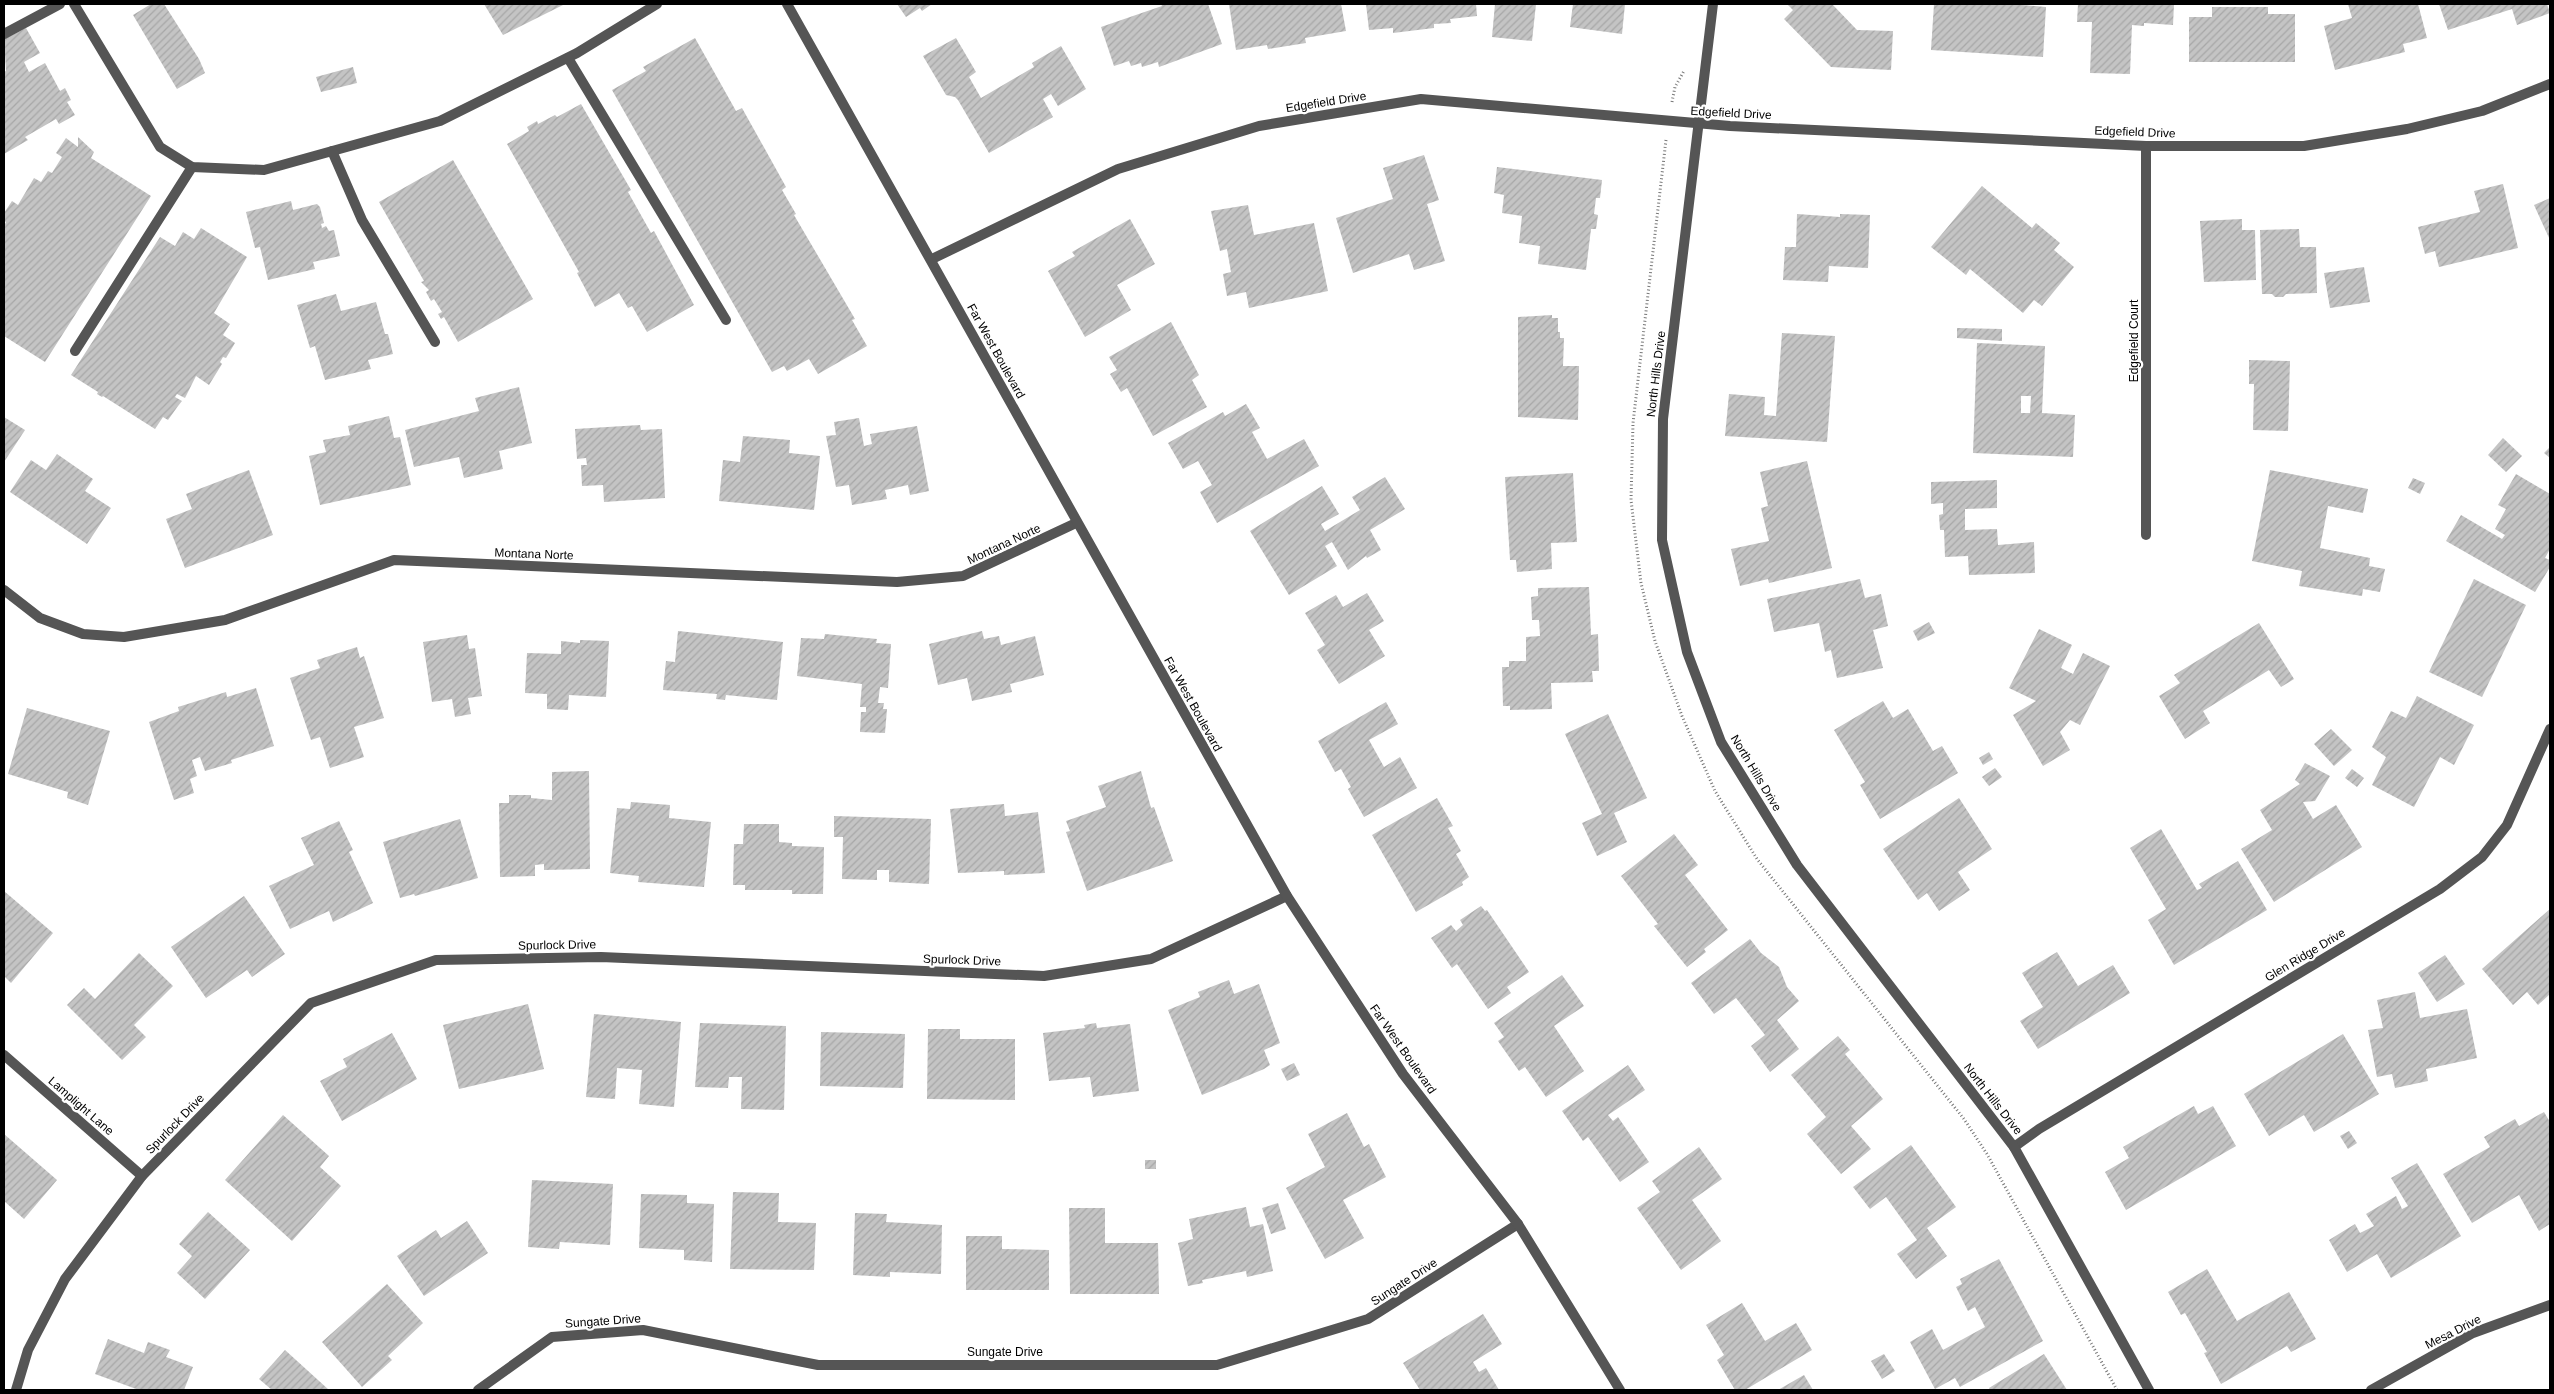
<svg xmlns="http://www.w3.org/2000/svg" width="2554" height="1394" font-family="Arial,sans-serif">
	<defs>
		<pattern id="building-hatch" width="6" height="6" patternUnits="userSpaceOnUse" patternTransform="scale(1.25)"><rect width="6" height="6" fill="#c4c4c4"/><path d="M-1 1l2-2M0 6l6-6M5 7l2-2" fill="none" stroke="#a7a7a7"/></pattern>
	</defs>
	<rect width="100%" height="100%" fill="#fff"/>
	<g fill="url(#building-hatch)" fill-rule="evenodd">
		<path d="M151 4H164L199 59 205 73 177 89 133 15Z"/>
		<path d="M484 4H565L503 35Z"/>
		<path d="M897 4H932L922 11 920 8 906 17Z"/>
		<path d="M1161 4H1208L1222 44 1159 67 1158 62 1142 67 1141 63 1131 66 1129 61 1114 66 1101 27 1162 6Z"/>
		<path d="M1229 4H1341L1346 31 1305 38 1306 43 1268 49 1267 45 1236 50Z"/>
		<path d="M1366 4H1476L1477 16 1450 19 1451 23 1434 24V28L1393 33V28L1369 30Z"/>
		<path d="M1495 4H1536L1532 41 1492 37Z"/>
		<path d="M1573 4H1625L1622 34 1570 27Z"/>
		<path d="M1787 4H1832L1857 30 1893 31 1891 70 1831 67 1784 19 1793 10Z"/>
		<path d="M1934 4H2010L2046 7 2043 57 1931 50Z"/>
		<path d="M2078 4H2174L2173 25 2144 23V26L2132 25 2130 74 2090 73 2092 22H2077Z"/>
		<path d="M2348 4H2418L2427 38 2403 44 2405 52 2335 70 2324 26 2352 18Z"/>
		<path d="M2439 4H2547L2550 13 2517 25 2512 9 2448 30Z"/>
		<path d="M2212 7H2268V14H2295V62H2189V17H2212Z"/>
		<path d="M26 28 40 53 24 62 29 72 45 63 60 91 65 88 71 100 67 102 75 115 59 124 56 119 25 137 28 140 4 154V72L6 71 4 39Z"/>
		<path d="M695 38 736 111 742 108 771 160 786 187 782 190 796 214 794 215 855 319 852 320 867 346 818 374 809 359 787 371 784 366 772 372 612 90 646 71 643 67Z"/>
		<path d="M956 38 976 72 969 77 981 98 1034 67 1032 63 1061 46 1086 89 1058 106 1051 94 1043 99 1053 117 989 153 958 100 955 97 946 95 923 56Z"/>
		<path d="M353 67 357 83 321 92 316 77Z"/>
		<path d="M581 104 631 190 628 192 651 233 654 231 694 305 647 332 632 306 628 308 619 293 595 307 577 273 579 272 507 144 529 131 527 127 537 121 538 124 555 115 557 117Z"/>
		<path d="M78 137 94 152 91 158 151 196 45 362 4 336V226L6 222 4 221V213L12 201 18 205 34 178 41 182 48 171 52 173 62 157 56 153 66 138 78 147Z"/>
		<path d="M1424 155 1439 200 1427 204 1445 261 1414 270 1409 254 1353 273 1336 218 1393 199 1383 168Z"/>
		<path d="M453 160 533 299 458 342 444 317 441 319 438 314 442 312 434 299 431 301 426 292 429 290 421 282 424 281 379 202Z"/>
		<path d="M1497 167 1602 180 1600 198H1596L1594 214 1598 215 1596 229H1591L1586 270 1538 264 1540 246 1519 243 1522 216 1502 213 1504 195 1494 193Z"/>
		<path d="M2503 184 2518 248 2439 267 2435 251 2425 254 2418 227 2480 212 2474 191Z"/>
		<path d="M1982 186 2032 228 2036 223 2060 243 2054 250 2074 267 2042 306 2034 300 2023 313 1970 269 1966 275 1931 247Z"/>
		<path d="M2550 198V240L2534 205Z"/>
		<path d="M291 201 293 210 317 204 320 207 324 223 321 224 322 228 326 226 329 231 334 230 340 256 313 262 315 269 268 280 260 247 255 248 246 212Z"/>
		<path d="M1248 205 1254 235 1314 223 1328 291 1249 308 1246 292 1227 296 1223 274 1231 272 1227 249 1220 251 1211 211Z"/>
		<path d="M1797 214 1840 217V214L1870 215 1868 268 1829 266 1828 282 1783 280 1785 247H1796Z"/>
		<path d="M1130 219 1155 264 1117 285 1131 310 1085 337 1048 271 1075 256 1072 252Z"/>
		<path d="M2242 219V230H2255L2256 280 2204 282 2200 221Z"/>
		<path d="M201 228 247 257 214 313 230 324 223 335 235 343 226 358 223 357 220 362 222 364 209 385 196 376 185 398 177 394 175 397 182 401 178 406 168 420 163 417 155 429 103 396 102 397 97 394 98 392 71 375 160 237 175 246 183 232 194 239Z"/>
		<path d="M2299 229 2300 247H2316L2317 293 2286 294 2283 297H2275L2272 294H2262L2260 230Z"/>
		<path d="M2364 267 2370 302 2330 308 2324 273Z"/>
		<path d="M336 294 341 311 376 302 385 334H388L393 354 368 360 371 369 325 380 315 346 310 348 297 305Z"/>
		<path d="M1552 315V318H1558V332H1560V338H1564L1563 366H1579L1578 420 1518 417V317Z"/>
		<path d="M1171 322 1199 375 1192 380 1207 407 1153 436 1127 388 1121 392 1110 374 1117 370 1109 357Z"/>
		<path d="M1957 328 2002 329V341L1957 338Z"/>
		<path d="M1782 333 1835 336 1827 442 1725 436 1729 394 1765 397 1764 415 1776 416Z"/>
		<path d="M1977 343 2045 346 2042 413 2075 415 2073 457 1973 453ZM2021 396H2031L2030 413H2021Z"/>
		<path d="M2249 360 2290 361 2288 431 2253 430 2254 384H2249Z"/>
		<path d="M519 387 532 443 499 451 503 469 464 478 459 457 414 467 405 430 479 411 475 398Z"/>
		<path d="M1246 404 1260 428 1252 432 1267 459 1304 439 1319 466 1217 523 1200 492 1212 485 1198 461 1183 469 1168 443 1223 412 1225 416Z"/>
		<path d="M389 416 394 438 400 437 411 485 320 505 309 456 326 452 323 440 350 435 348 426Z"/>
		<path d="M4 417 25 430 4 462Z"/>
		<path d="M859 418 864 446 872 444 870 434 917 426 929 491 910 495 908 485 885 490 887 499 852 505 849 485 836 487 826 436 836 435 834 422Z"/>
		<path d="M640 425 641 430 662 429 665 498 604 502 603 485 582 486 581 465H587L586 458 577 459 575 429Z"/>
		<path d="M743 436 790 440 789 453 820 456 814 510 719 501 723 460 740 462Z"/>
		<path d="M2503 438 2522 456 2506 472 2488 455Z"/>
		<path d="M2550 447V458L2544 453Z"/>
		<path d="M57 454 93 479 85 491 111 508 87 544 10 492 31 460 46 470Z"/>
		<path d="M1807 461 1832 568 1769 583 1768 579 1740 586 1731 549 1769 541 1761 508 1768 506 1760 472Z"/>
		<path d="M249 470 273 535 185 568 166 519 192 509 186 494Z"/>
		<path d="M2270 470 2368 489 2363 513 2328 506 2320 548 2370 558 2369 566 2385 569 2380 592 2363 589 2362 596 2299 586 2302 571 2252 561Z"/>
		<path d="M1573 473 1577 542 1551 543 1552 569 1517 572 1516 560H1510L1505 477Z"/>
		<path d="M2516 474 2550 494V549L2545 558 2550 560V567L2535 592 2446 541 2461 515 2502 539 2505 535 2495 529 2506 509 2498 505Z"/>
		<path d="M1385 477 1405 509 1370 530 1381 550 1367 558 1366 556 1348 570 1332 542 1325 546 1337 566 1289 595 1250 531 1322 486 1339 514 1321 524 1325 531 1360 510 1352 497Z"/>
		<path d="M2413 478 2425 483 2420 494 2408 488Z"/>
		<path d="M1997 480V508L1965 509V530L1997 529 1998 545 2034 542 2035 573 1969 575 1968 556 1945 557 1944 530H1940L1939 515 1943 514V503L1931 504V482Z"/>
		<path d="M1860 579 1865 598 1881 594 1888 626 1873 630 1883 668 1837 678 1831 650 1825 652 1819 623 1774 632 1767 599Z"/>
		<path d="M2474 579 2526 605 2482 697 2429 672Z"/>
		<path d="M1589 587 1591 635 1598 634 1599 671H1592L1593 682 1551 683 1552 709 1510 710V706H1503L1502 667H1509V661H1526V637L1540 636 1539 620H1532L1531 597 1538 596V588Z"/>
		<path d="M1367 593 1384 621 1369 630 1385 656 1339 684 1317 650 1325 645 1305 613 1336 595 1343 607Z"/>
		<path d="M1929 622 1935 633 1918 641 1913 631Z"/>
		<path d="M2259 623 2294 679 2281 687 2269 670 2203 711 2210 723 2185 739 2159 696 2180 683 2174 675Z"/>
		<path d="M2039 629 2072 645 2061 668 2073 674 2083 653 2110 666 2080 725 2070 720 2060 732 2070 750 2043 766 2013 715 2036 701 2009 688Z"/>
		<path d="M678 631 783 642 777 700 726 695 725 700 716 699 717 694 663 690 666 661 675 662Z"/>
		<path d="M982 631 984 639 999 636 1001 645 1035 636 1044 675 1010 684 1012 692 972 701 967 678 938 685 929 644Z"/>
		<path d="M825 634 877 639 876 643 891 644 888 688 880 687 878 703H884L883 709H887L885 733 860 732 861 712H866V707H860L862 684 797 676 801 638 824 639Z"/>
		<path d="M467 635 469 649 475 648 482 696 468 698 471 714 455 717 452 699 432 702 423 642Z"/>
		<path d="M580 640 609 641 606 697 569 695 568 710 547 709V694L525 693 527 653 561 654V641L580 643Z"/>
		<path d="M357 647 360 658 364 656 384 718 354 727 364 757 330 768 320 737 311 740 290 678 320 668 317 660Z"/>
		<path d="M256 688 274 746 231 760 232 763 205 771 200 757 192 760 197 776 190 779 194 793 174 800 149 722 179 711 178 707 226 692 227 697Z"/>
		<path d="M2417 696 2474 725 2454 765 2440 757 2414 807 2372 785 2386 757 2372 747 2391 711 2406 718Z"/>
		<path d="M1883 701 1893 718 1908 709 1933 751 1942 746 1958 773 1880 819 1860 785 1865 782 1834 730Z"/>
		<path d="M1386 702 1398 724 1369 740 1384 767 1400 757 1417 788 1364 817 1348 789 1351 787 1341 769 1335 772 1318 741Z"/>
		<path d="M27 708 110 731 88 805 67 798 68 792 8 774Z"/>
		<path d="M1608 714 1647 798 1614 813 1627 842 1597 856 1582 823 1602 814 1565 734Z"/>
		<path d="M2331 729 2352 750 2334 766 2314 744Z"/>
		<path d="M1989 752 1993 759 1983 765 1979 758Z"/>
		<path d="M2305 763 2330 776 2315 801 2303 802 2313 819 2336 805 2362 847 2274 902 2241 849 2272 830 2260 810 2300 784 2295 780Z"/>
		<path d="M1995 768 2002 777 1989 786 1982 777Z"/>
		<path d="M2352 769 2364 778 2357 787 2345 778Z"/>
		<path d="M589 771 590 869 544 870V864L535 865V876L500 877 499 803H509V795H531V798L552 800V772Z"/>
		<path d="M1141 771 1151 808 1154 807 1173 861 1087 891 1066 832 1070 831 1066 821 1106 807 1098 786Z"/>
		<path d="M1437 798 1453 826 1448 828 1461 851 1456 854 1469 877 1462 882 1463 885 1416 912 1372 835Z"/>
		<path d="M1959 798 1992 849 1958 872 1970 890 1939 911 1927 893 1918 900 1883 849Z"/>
		<path d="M631 802 670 805 669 818 711 822 704 887 638 882 639 876 610 873 617 808 630 809Z"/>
		<path d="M1004 804 1005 816 1038 812 1045 873 1004 875V871L958 873 950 809Z"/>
		<path d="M834 816 931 819 929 884 889 882V870H877V880L842 879 843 837H834Z"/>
		<path d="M460 819 478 878 415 896 414 894 400 898 383 842Z"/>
		<path d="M339 821 353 850 349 852 373 903 333 922 329 911 290 929 269 886 314 865 301 838Z"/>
		<path d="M744 824H779V842L792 843V846L824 847 823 894H792V890H745V885H733L734 844H743Z"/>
		<path d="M2161 829 2197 890 2202 888 2199 884 2238 861 2267 910 2174 965 2148 920 2166 909 2130 848Z"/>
		<path d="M1674 834 1698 865 1685 875 1728 930 1704 949 1706 952 1687 967 1654 926 1658 924 1621 876Z"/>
		<path d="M4 891 53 933 11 983 4 976Z"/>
		<path d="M244 896 285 954 252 977 247 970 206 998 171 947Z"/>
		<path d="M1481 906 1485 911 1487 910 1529 972 1507 987 1511 993 1488 1009 1457 964 1452 968 1431 938 1451 925 1456 931 1463 925 1460 920Z"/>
		<path d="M2550 909V994L2538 1005 2527 992 2513 1005 2482 969Z"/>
		<path d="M1750 939 1761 953 1779 967 1787 987 1799 1001 1777 1020 1799 1049 1770 1072 1751 1046 1765 1035 1736 998 1714 1014 1691 983Z"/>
		<path d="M2057 952 2078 986 2113 965 2130 993 2038 1049 2020 1021 2043 1007 2022 973Z"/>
		<path d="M139 953 173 986 134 1025 146 1037 122 1060 67 1005 84 988 95 999Z"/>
		<path d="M2445 955 2465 984 2437 1002 2418 973Z"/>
		<path d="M1562 975 1584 1006 1554 1026 1584 1071 1546 1097 1525 1067 1519 1071 1498 1041 1504 1037 1494 1023Z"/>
		<path d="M1229 980 1234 994 1259 984 1280 1043 1264 1050 1270 1065 1264 1069 1202 1095 1168 1010 1200 997 1198 992Z"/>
		<path d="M2415 992 2420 1018 2467 1009 2477 1058 2426 1069 2428 1081 2395 1088 2392 1074 2377 1077 2368 1030 2383 1028 2377 1000Z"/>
		<path d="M528 1004 544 1069 459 1089 443 1025Z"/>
		<path d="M594 1014 681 1022 674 1107 639 1104 642 1070 617 1068 615 1099 586 1097Z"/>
		<path d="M700 1023 786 1026 784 1110 741 1109 742 1077H729L728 1088 695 1087Z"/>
		<path d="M1096 1023 1097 1028 1130 1024 1139 1091 1093 1097 1090 1077 1049 1081 1043 1033 1085 1028 1084 1025Z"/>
		<path d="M928 1029H960V1039H1015V1100L927 1099Z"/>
		<path d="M821 1032 905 1034 903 1088 820 1086Z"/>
		<path d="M392 1033 417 1079 342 1121 320 1081 347 1067 343 1059Z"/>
		<path d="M2343 1034 2379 1094 2314 1132 2304 1115 2269 1136 2244 1094Z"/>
		<path d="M1838 1036 1850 1050 1845 1054 1883 1099 1851 1126 1871 1149 1841 1174 1807 1134 1826 1117 1791 1075Z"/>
		<path d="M1294 1063 1300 1075 1287 1081 1281 1069Z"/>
		<path d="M1628 1065 1645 1090 1608 1115 1613 1121 1618 1117 1649 1162 1620 1182 1588 1137 1583 1141 1562 1111Z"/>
		<path d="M2194 1106 2198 1114 2213 1106 2236 1146 2126 1210 2105 1172 2129 1158 2123 1147Z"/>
		<path d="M2544 1112 2550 1122V1224L2539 1231 2519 1195 2472 1223 2443 1174 2490 1147 2484 1137 2515 1119 2519 1126Z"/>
		<path d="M1347 1113 1364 1147 1369 1144 1386 1177 1343 1200 1364 1238 1325 1259 1286 1188 1325 1167 1308 1134Z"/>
		<path d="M283 1115 329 1156 320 1167 341 1186 292 1241 225 1180Z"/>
		<path d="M2349 1131 2357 1143 2348 1149 2340 1136Z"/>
		<path d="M4 1134 57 1180 24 1219 4 1201Z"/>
		<path d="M1911 1145 1956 1207 1927 1228 1947 1256 1916 1279 1897 1254 1917 1240 1886 1197 1870 1209 1853 1187Z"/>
		<path d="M1699 1147 1722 1179 1692 1200 1721 1241 1681 1270 1637 1208 1660 1192 1652 1181Z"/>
		<rect x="1145" y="1160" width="11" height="9"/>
		<path d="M2417 1163 2461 1236 2391 1278 2377 1254 2347 1272 2329 1240 2355 1224 2360 1233 2374 1226 2366 1214 2396 1196 2402 1209 2408 1206 2391 1178Z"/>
		<path d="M532 1180 613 1184 610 1245 560 1242 559 1249 528 1247Z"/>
		<path d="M733 1192 779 1193 778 1222 816 1223 814 1270 730 1269Z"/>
		<path d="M641 1194 687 1195V1203L714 1204 712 1262 684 1260V1250L639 1248Z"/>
		<path d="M1278 1203 1286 1229 1271 1234 1262 1208Z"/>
		<path d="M1246 1207 1250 1227 1263 1224 1273 1271 1247 1277 1246 1271 1202 1280 1203 1283 1188 1286 1178 1243 1193 1239 1189 1219Z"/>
		<path d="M1069 1208H1105V1243H1158L1159 1294H1070Z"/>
		<path d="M208 1212 250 1250 205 1299 177 1273 192 1256 179 1244Z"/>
		<path d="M855 1213 887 1214 886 1222 942 1225 941 1274 890 1272V1277L853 1275Z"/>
		<path d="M467 1221 488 1253 424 1296 397 1256 436 1230 441 1238Z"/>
		<path d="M966 1236H1002V1249L1049 1250V1290H966Z"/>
		<path d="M1999 1259 2043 1341 1960 1387 1955 1378 1935 1389 1910 1342 1932 1329 1943 1350 1985 1327 1975 1307 1968 1311 1956 1287 1962 1284 1960 1279Z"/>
		<path d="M2207 1269 2237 1321 2289 1292 2316 1339 2291 1352 2287 1346 2221 1384 2204 1353 2207 1352 2185 1313 2181 1315 2168 1292Z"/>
		<path d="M387 1284 423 1323 388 1356 392 1360 362 1387 322 1342Z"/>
		<path d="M1742 1303 1765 1341 1796 1323 1812 1350 1745 1390H1735L1717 1360 1724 1355 1706 1325Z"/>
		<path d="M1483 1314 1502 1344 1473 1362 1479 1372 1486 1368 1499 1390H1420L1403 1363Z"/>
		<path d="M108 1339 144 1353 148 1342 170 1350 166 1357 193 1367 184 1390H139L95 1374Z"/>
		<path d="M285 1350 329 1390H272L259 1379Z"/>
		<path d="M1884 1354 1895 1371 1882 1379 1871 1361Z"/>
		<path d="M2044 1354 2067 1390H1990L1989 1388Z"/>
		<path d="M1804 1375 1813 1390H1778Z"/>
	</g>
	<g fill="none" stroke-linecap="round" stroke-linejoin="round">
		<g stroke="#777" stroke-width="3" stroke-dasharray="1 2.5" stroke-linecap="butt">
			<path d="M1672 102 1675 87 1684 71"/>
			<path d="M1666 140 1633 423 1631 500 1641 583 1655 641 1682 716 1715 791 1757 859 1964 1119 1987 1154 2117 1390"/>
		</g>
		<g stroke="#555" stroke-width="10">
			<path d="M74 4 160 147 192 167 264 170 440 121 577 53 657 4"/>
			<path d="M4 34 60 4"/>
			<path d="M568 58 726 320"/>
			<path d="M332 151 362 220 435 342"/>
			<path d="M75 351 192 167"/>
		</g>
		<g stroke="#555" stroke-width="10">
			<path d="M932 259 1118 169 1259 126 1421 99 1730 126 2146 146H2304L2407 129 2482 111 2550 84"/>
			<path d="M2146 535V146"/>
			<path d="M4 590 40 618 83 634 124 637 225 620 394 560 897 582 963 576 1076 523"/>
			<path d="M4 1055 142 1176"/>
			<path d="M2014 1147 2039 1129 2440 889 2482 857 2507 825 2550 729"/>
			<path d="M16 1390 28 1350 65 1279 142 1176 311 1003 436 960 601 957 1044 976 1151 959 1287 896"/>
			<path d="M478 1390 552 1337 643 1330 818 1365H1217L1368 1319 1518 1224"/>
		</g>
		<g stroke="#555" stroke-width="10">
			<path d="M787 4 1287 896 1403 1074 1518 1224 1620 1390"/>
			<path d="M1713 4 1663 419 1662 540 1687 652 1721 742 1797 865 2014 1147 2149 1390"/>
			<path d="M2371 1390 2473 1333 2550 1305"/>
		</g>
	</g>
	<g text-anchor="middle" stroke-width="4.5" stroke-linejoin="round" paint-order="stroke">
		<g font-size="12" fill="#000" stroke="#fff">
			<text transform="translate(1326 102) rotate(-9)" y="4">Edgefield Drive</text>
			<text transform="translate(1731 113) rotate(3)" y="4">Edgefield Drive</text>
			<text transform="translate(2135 132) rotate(2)" y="4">Edgefield Drive</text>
			<text transform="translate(2134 341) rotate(-90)" y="4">Edgefield Court</text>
			<text transform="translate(996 351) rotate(61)" y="4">Far West Boulevard</text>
			<text transform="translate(1656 374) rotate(-83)" y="4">North Hills Drive</text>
			<text transform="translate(1004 544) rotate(-25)" y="4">Montana Norte</text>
			<text transform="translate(534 554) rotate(2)" y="4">Montana Norte</text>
			<text transform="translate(1193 704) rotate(61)" y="4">Far West Boulevard</text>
			<text transform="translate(1756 773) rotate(59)" y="4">North Hills Drive</text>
			<text transform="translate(557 945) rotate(-1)" y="4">Spurlock Drive</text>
			<text transform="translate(2305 955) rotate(-31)" y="4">Glen Ridge Drive</text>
			<text transform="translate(962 960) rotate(2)" y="4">Spurlock Drive</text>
			<text transform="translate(1403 1049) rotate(55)" y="4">Far West Boulevard</text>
			<text transform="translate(1993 1099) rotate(52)" y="4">North Hills Drive</text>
			<text transform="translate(81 1106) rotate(41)" y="4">Lamplight Lane</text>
			<text transform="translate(175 1124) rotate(-46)" y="4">Spurlock Drive</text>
			<text transform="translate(1404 1282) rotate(-33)" y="4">Sungate Drive</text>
			<text transform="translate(603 1321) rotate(-4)" y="4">Sungate Drive</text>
			<text transform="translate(2453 1332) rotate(-27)" y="4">Mesa Drive</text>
			<text x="1005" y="1356">Sungate Drive</text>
		</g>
	</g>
	<rect width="2554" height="1394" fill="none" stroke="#000000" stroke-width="10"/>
</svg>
